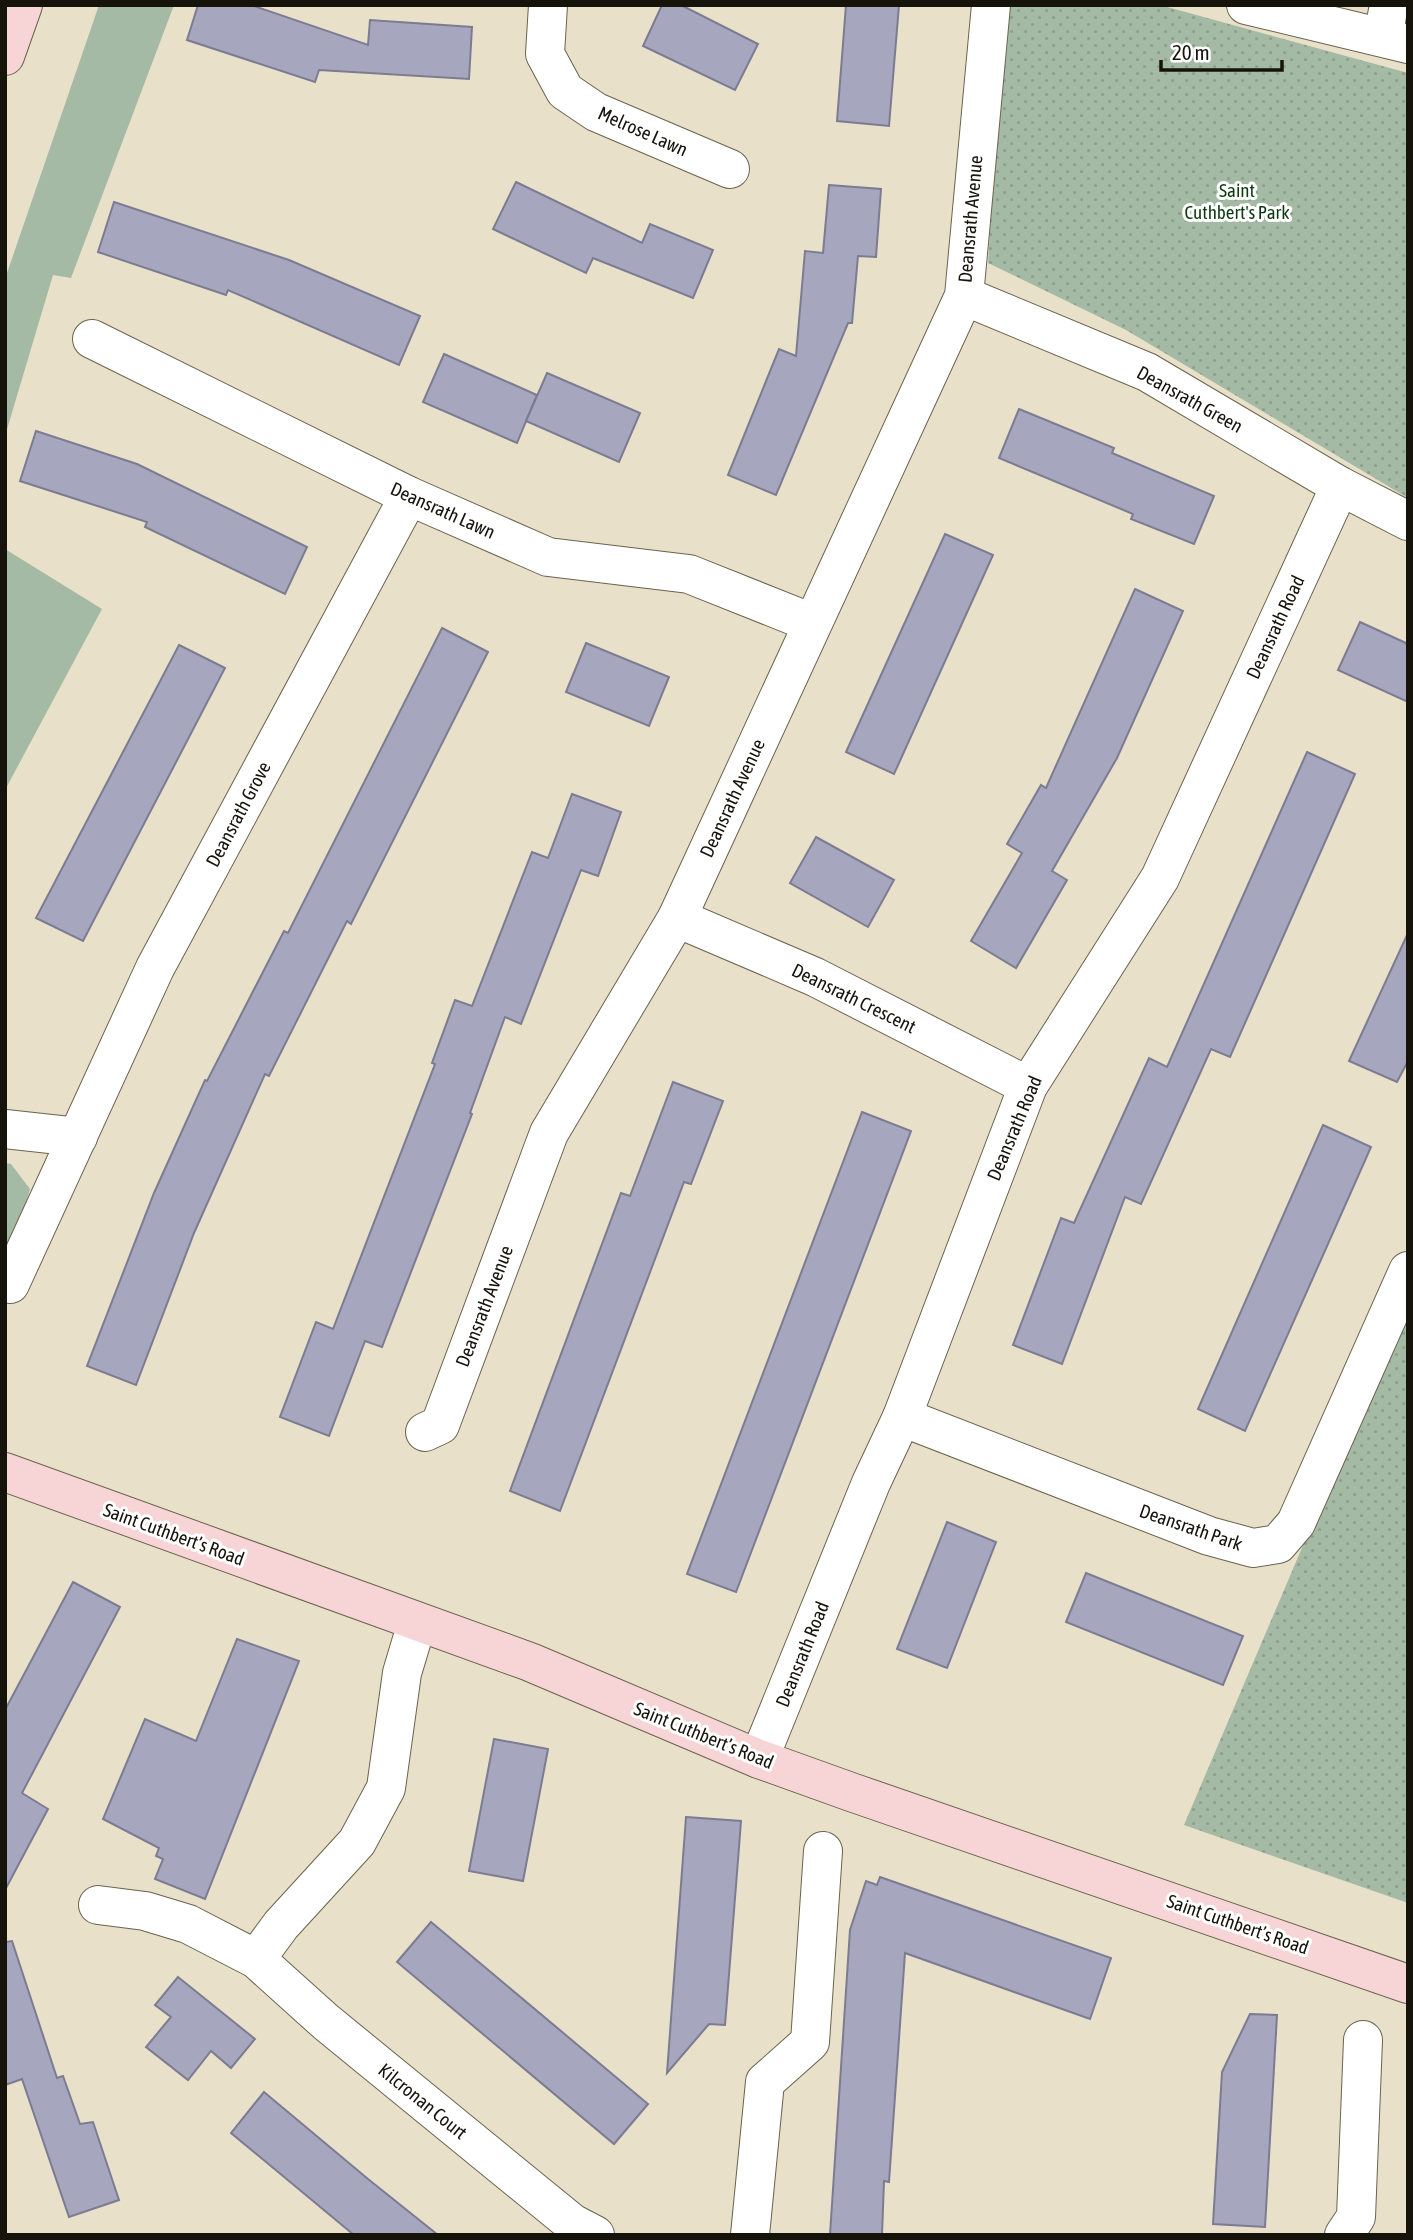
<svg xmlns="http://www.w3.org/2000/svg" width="1413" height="2240" font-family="'Asap Condensed',sans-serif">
	<defs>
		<pattern id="park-dots" width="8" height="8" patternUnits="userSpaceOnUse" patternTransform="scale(1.75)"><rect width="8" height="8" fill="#a5baa5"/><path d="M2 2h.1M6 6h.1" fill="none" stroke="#8d9f8d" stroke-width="1.8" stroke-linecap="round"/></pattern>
	</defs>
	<rect width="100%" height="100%" fill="#e8e0c9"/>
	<g fill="#a5baa5">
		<path d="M99 5H174L71 278 53 275 5 436V279Z"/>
		<path d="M5 549 102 609 5 790Z"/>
		<path d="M5 1163 11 1164 30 1189 12 1252 5 1254Z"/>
	</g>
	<g fill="url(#park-dots)">
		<path d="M1003 5H1160L1408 73V498L1126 330 988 263Z"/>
		<path d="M1408 1299V1903L1184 1825Z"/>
	</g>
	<g fill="#a6a7be" stroke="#7b7c92" stroke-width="2">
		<path d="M198 5H251L368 45 370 20 472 27 469 79 319 70 315 82 187 40Z"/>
		<path d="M662 5H681L758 44 735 90 643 46Z"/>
		<path d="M846 5H899L889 126 837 121Z"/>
		<path d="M516 182 642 243 650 224 713 250 693 298 593 258 586 273 493 229Z"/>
		<path d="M829 185 881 189 876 257 858 256 852 323H848L776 495 728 475 779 349 796 356 805 251 823 253Z"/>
		<path d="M114 202 289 260 420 316 399 365 228 290 226 295 98 252Z"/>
		<path d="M444 354 537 395 517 443 423 402Z"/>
		<path d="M547 373 640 413 619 462 526 421Z"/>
		<path d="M1019 409 1114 448 1112 453 1214 496 1194 544 1131 519 1133 514 999 458Z"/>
		<path d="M36 431 137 464 307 547 285 594 145 527 147 522 20 481Z"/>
		<path d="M945 534 993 555 894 774 846 752Z"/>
		<path d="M1135 589 1183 611 1117 758 1052 871 1067 880 1016 968 971 941 1022 853 1007 844 1041 785 1046 788Z"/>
		<path d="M1360 622 1408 644V702L1338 670Z"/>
		<path d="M442 628 488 652 351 924 347 921 269 1076 265 1074 194 1233 136 1385 87 1366 154 1193 205 1080 207 1081 284 931 288 933Z"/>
		<path d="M586 643 669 677 649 726 566 692Z"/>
		<path d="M179 645 225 668 83 941 36 918Z"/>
		<path d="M1307 752 1355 774 1230 1057 1211 1049 1141 1204 1125 1197 1062 1364 1013 1345 1061 1218 1074 1223 1149 1058 1167 1067Z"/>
		<path d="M572 794 621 812 598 876 581 870 521 1024 505 1017 470 1113 472 1114 382 1347 365 1341 329 1436 280 1417 316 1322 333 1329 435 1064 432 1063 455 1000 472 1006 532 852 548 858Z"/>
		<path d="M816 837 894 880 868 927 790 883Z"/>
		<path d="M1408 933V1061L1397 1082 1349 1061Z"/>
		<path d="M673 1082 723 1101 691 1184 684 1182 560 1511 510 1491 621 1193 630 1196Z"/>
		<path d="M862 1112 911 1131 736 1592 687 1574Z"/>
		<path d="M1323 1125 1371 1147 1245 1431 1198 1409Z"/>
		<path d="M947 1522 996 1542 947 1668 897 1649Z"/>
		<path d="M1086 1573 1243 1636 1223 1685 1066 1622Z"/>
		<path d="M73 1582 120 1607 22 1793 48 1809 5 1890V1710Z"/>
		<path d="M237 1639 299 1661 205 1899 155 1879 163 1859 156 1856 159 1848 103 1819 145 1719 196 1741Z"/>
		<path d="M494 1739 548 1749 523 1881 469 1871Z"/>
		<path d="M686 1817 741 1821 738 1860 725 2025 709 2024 667 2073Z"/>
		<path d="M880 1877 1111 1958 1090 2019 905 1953 889 2182 884 2181 882 2235H830L850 1930 866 1881 877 1885Z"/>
		<path d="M431 1922 648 2104 614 2144 397 1962Z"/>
		<path d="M12 1941 57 2078 63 2076 80 2124 93 2122 119 2200 69 2217 22 2079 5 2085V1942Z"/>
		<path d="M178 1977 255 2039 231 2068 211 2051 188 2080 146 2047 171 2017 155 2005Z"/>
		<path d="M1250 2014 1277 2015 1265 2227 1213 2224 1222 2072Z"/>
		<path d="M264 2092 368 2179 438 2235H354L231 2133Z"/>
	</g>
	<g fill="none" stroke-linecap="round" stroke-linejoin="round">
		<defs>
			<g id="street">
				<path d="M548 5 545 54 565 91 596 112 730 169"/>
				<path d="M1246 5 1408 44"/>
				<path d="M1383 37 1389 5"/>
				<path d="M964 296 1147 372 1340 486 1408 521"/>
				<path d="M92 339 409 496 548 557 689 574 812 623"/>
				<path d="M677 918 815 977 1028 1086"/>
				<path d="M5 1129 78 1137"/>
				<path d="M10 1284 155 968 409 496"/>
				<path d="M902 1417 1209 1536 1253 1548 1278 1544 1296 1523 1408 1271"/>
				<path d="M425 1432 440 1425 549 1133 677 918 964 296 991 5"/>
				<path d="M759 1759 871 1483 902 1417 1028 1086 1160 878 1340 486"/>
				<path d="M98 1905 145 1911 188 1924 256 1959 326 2022 572 2223 595 2235"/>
				<path d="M256 1959 281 1925 357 1842 386 1788 402 1673 417 1623"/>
				<path d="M750 2235 765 2082 810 2042 823 1851"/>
				<path d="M1344 2235 1356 2217 1363 2040"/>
			</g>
			<g id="secondary">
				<path d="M5 56 23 5"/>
				<path d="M5 1472 530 1662 759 1759 851 1792 1408 1984"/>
			</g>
		</defs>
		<use href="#street" stroke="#6a634f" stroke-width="40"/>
		<use href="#secondary" stroke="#6a634f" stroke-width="40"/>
		<use href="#street" stroke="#fff" stroke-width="38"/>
		<use href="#secondary" stroke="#f7d4d5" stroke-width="38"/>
	</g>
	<g text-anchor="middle" stroke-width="6" stroke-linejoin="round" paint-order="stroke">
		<g font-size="19" fill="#16130b" stroke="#fff">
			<text transform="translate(643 131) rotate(24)" y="7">Melrose Lawn</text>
			<text transform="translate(970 219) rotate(-85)" y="7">Deansrath Avenue</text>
			<text transform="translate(1190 399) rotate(29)" y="7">Deansrath Green</text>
			<text transform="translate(443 510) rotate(24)" y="7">Deansrath Lawn</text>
			<text transform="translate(1275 627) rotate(-65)" y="7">Deansrath Road</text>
			<text transform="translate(732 798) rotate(-65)" y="7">Deansrath Avenue</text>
			<text transform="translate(238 814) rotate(-62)" y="7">Deansrath Grove</text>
			<text transform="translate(854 998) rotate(26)" y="7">Deansrath Crescent</text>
			<text transform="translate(1014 1128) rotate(-67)" y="7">Deansrath Road</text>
			<text transform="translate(484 1306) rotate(-69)" y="7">Deansrath Avenue</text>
			<text transform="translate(1191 1527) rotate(19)" y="7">Deansrath Park</text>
			<text transform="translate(174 1534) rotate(20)" y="7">Saint Cuthbert’s Road</text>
			<text transform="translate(802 1654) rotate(-68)" y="7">Deansrath Road</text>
			<text transform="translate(704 1735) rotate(22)" y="7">Saint Cuthbert’s Road</text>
			<text transform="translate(1238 1924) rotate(19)" y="7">Saint Cuthbert’s Road</text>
			<text transform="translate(423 2101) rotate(39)" y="7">Kilcronan Court</text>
		</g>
		<g font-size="19" fill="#0b3a0f" stroke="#fff">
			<text x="1237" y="197">Saint<tspan x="1237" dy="22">Cuthbert's Park</tspan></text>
		</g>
	</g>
	<rect width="1413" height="2240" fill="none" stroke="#16130b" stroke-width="14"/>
	<path d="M1161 60v10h121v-10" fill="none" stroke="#16130b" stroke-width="3.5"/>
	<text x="1172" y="60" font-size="21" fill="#16130b" stroke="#ffffff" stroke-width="5" paint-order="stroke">20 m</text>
</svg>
